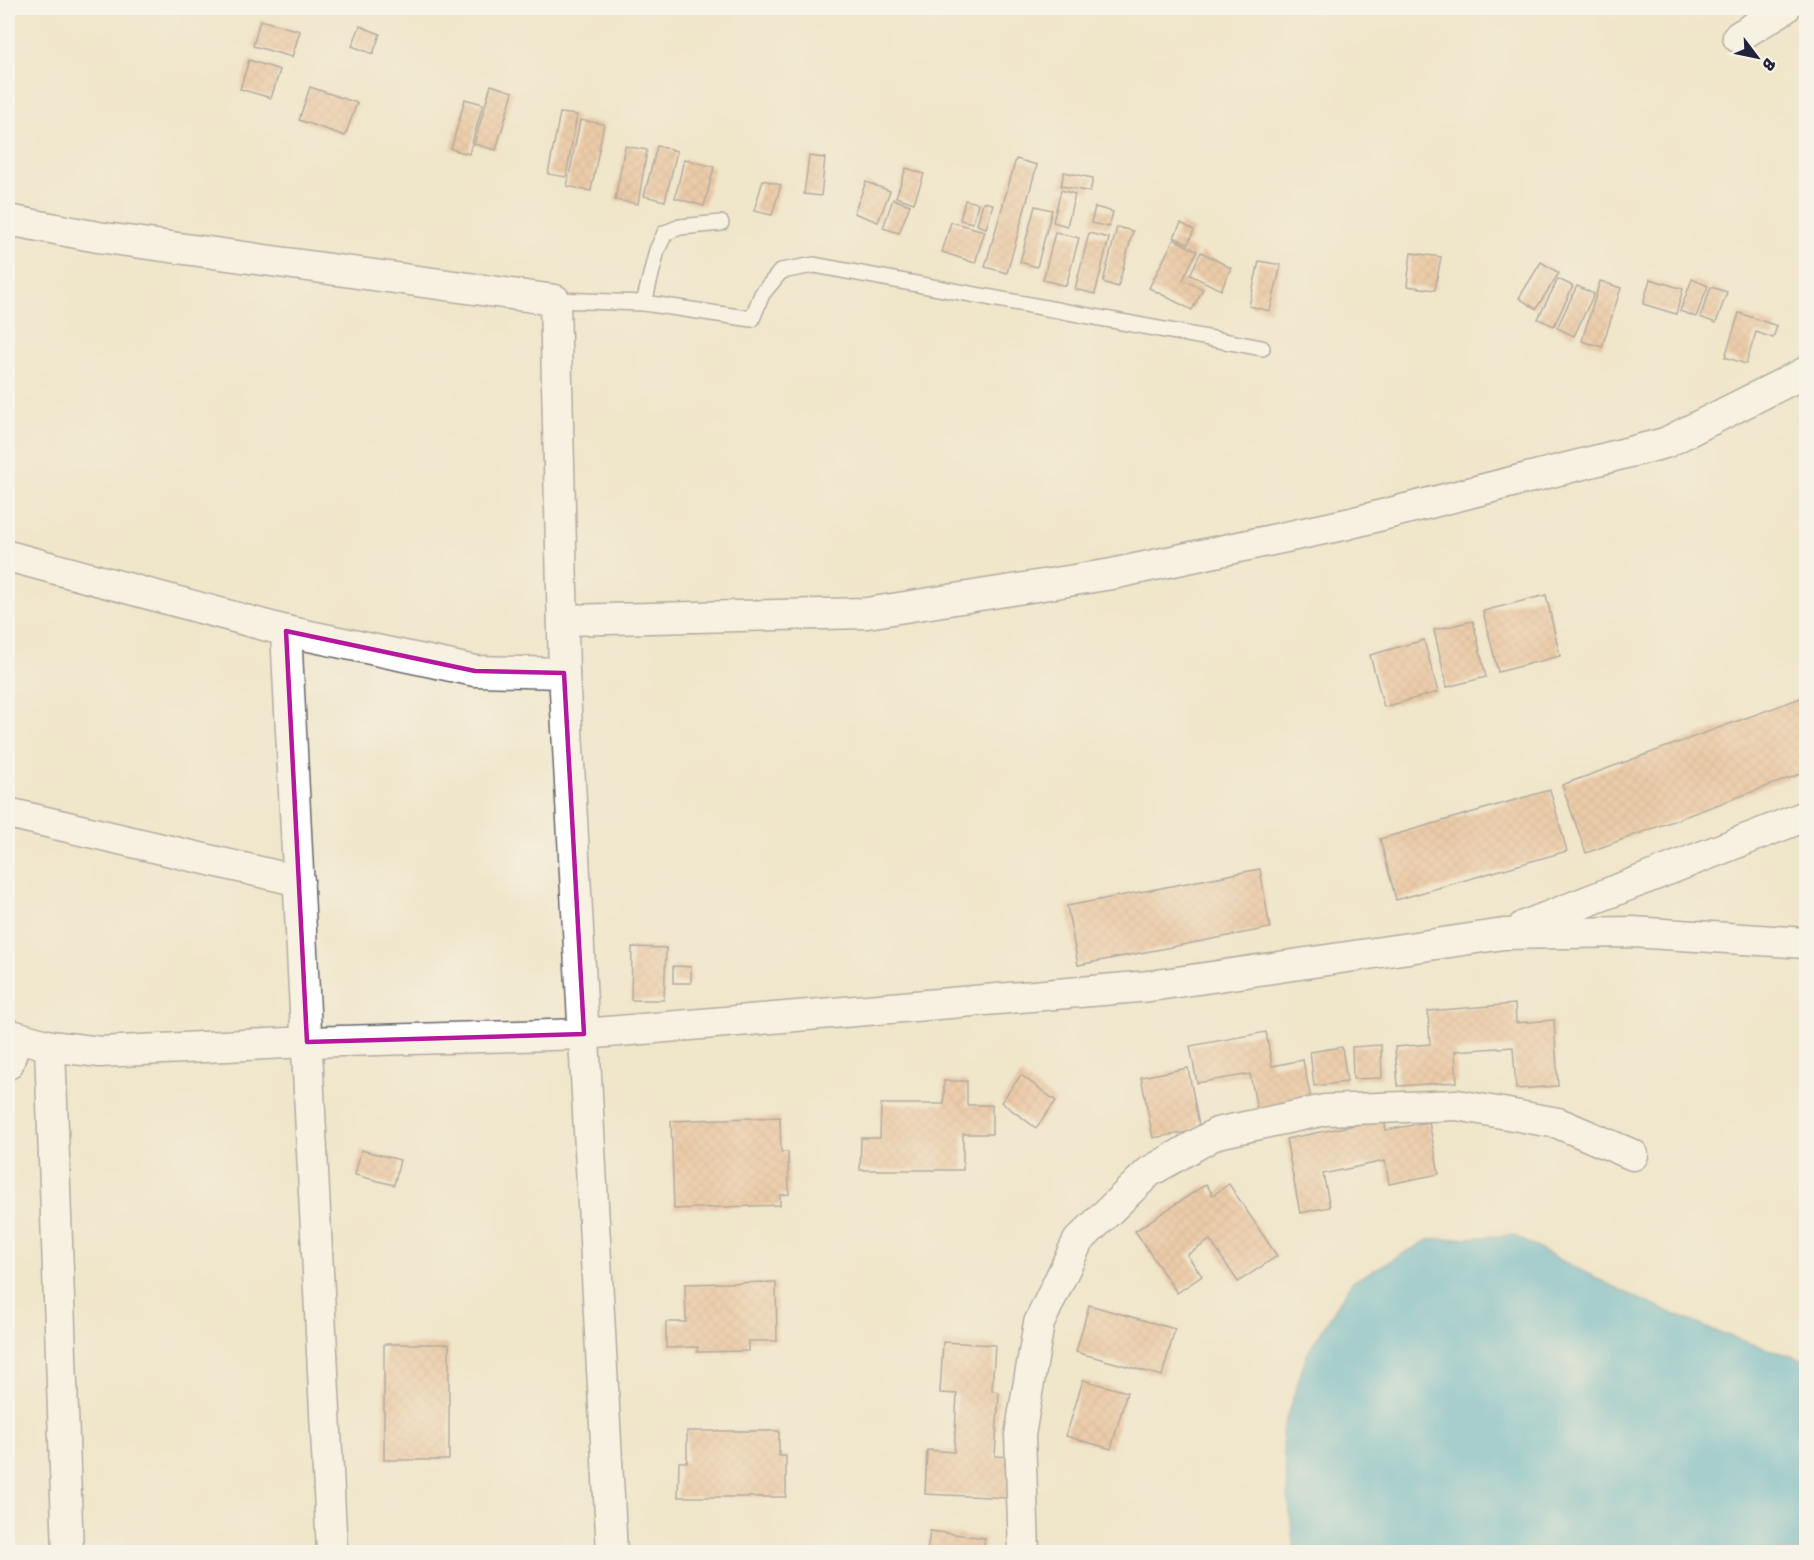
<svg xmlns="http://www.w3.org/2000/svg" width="1814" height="1560" font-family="Sriracha,sans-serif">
	<defs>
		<pattern id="building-cross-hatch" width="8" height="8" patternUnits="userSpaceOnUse" patternTransform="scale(1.5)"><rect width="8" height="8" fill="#e7ab7e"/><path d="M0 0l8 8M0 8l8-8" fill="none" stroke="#bb8b68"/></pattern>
	</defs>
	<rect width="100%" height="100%" fill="#f7f3e8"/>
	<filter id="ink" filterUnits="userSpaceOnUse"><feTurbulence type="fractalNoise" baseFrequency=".0167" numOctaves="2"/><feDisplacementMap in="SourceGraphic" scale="12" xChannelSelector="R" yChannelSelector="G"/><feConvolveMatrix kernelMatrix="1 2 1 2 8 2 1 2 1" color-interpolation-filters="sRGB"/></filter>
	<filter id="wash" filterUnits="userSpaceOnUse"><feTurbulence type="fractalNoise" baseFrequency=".008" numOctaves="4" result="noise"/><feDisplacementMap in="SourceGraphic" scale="24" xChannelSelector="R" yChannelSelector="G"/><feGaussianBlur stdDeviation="1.35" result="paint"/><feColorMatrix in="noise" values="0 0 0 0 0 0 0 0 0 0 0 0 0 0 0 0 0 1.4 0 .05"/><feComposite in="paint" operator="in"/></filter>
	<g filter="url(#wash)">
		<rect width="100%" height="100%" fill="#f0e6cb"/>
		<path fill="#50b2cf" stroke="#396a85" stroke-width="1.5" d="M1513 1235C1606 1285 1704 1334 1806 1360V1552H1294L1282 1432 1307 1354 1352 1282 1428 1240Z"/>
		<g id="blocks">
			<g fill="url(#building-cross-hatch)">
				<path d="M260 20 300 31 292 57 253 46Z"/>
				<path d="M360 26 380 34 373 54 352 46Z"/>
				<path d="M249 60 280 70 271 98 240 89Z"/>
				<path d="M491 85 513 92 496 150 474 144Z"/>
				<path d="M310 87 357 103 345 136 299 120Z"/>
				<path d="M465 99 483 104 469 154 451 149Z"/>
				<path d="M560 113 577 115 566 177 548 174Z"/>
				<path d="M580 120 604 124 591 191 567 186Z"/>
				<path d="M625 146 647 150 638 204 615 200Z"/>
				<path d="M657 146 677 151 665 201 644 196Z"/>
				<path d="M809 156 825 158 821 196 804 194Z"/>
				<path d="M684 159 714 167 704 206 675 198Z"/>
				<path d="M1016 159 1037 165 1007 273 985 267Z"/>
				<path d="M906 168 924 174 914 203 896 197Z"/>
				<path d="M1064 172 1093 178 1090 192 1061 186Z"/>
				<path d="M763 180 781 185 772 215 754 211Z"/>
				<path d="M866 182 890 191 878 222 854 213Z"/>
				<path d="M1061 190 1075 194 1067 226 1053 222Z"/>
				<path d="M893 199 910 205 899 233 883 228Z"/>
				<path d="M965 200 978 203 973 223 960 220Z"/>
				<path d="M983 202 993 204 986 228 977 225Z"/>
				<path d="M1035 206 1052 210 1037 267 1020 262Z"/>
				<path d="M1095 207 1113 212 1109 227 1091 223Z"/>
				<path d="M951 222 985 231 975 263 942 252Z"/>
				<path d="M1181 223 1194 230 1188 244 1174 237Z"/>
				<path d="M1117 227 1133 231 1118 287 1103 282Z"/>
				<path d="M1055 232 1079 238 1066 286 1043 280Z"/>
				<path d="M1089 233 1109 238 1095 294 1075 289Z"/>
				<path d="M1174 239 1197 251 1183 280 1203 289 1192 310 1149 288Z"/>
				<path d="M1201 252 1231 268 1221 290 1190 275Z"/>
				<path d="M1411 253 1441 257 1435 290 1407 286Z"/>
				<path d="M1259 261 1281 265 1270 311 1249 306Z"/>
				<path d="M1541 262 1559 273 1536 309 1519 298Z"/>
				<path d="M1558 279 1573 286 1554 326 1538 319Z"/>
				<path d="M1650 279 1683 289 1676 314 1643 304Z"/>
				<path d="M1692 279 1708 286 1696 317 1680 311Z"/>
				<path d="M1600 281 1621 288 1602 347 1582 341Z"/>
				<path d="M1577 286 1594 294 1574 336 1557 328Z"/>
				<path d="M1711 287 1727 292 1716 323 1700 317Z"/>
				<path d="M1739 313 1777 326 1773 338 1756 332 1746 364 1725 357Z"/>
				<path d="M1546 595 1560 656 1498 672 1483 611Z"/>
				<path d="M1473 621 1486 677 1447 687 1434 630Z"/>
				<path d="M1424 640 1438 692 1384 707 1370 655Z"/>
				<path d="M1806 696V772L1586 853 1562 785Z"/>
				<path d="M1550 790 1567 851 1396 900 1380 839Z"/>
				<path d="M1260 869 1270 928 1078 965 1067 906Z"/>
				<path d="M632 947 666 948 664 1000H631Z"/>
				<path d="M673 966 691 967V983H673Z"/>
				<path d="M1515 1004 1516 1023 1554 1020 1558 1086 1516 1089 1513 1047 1455 1051 1457 1082 1398 1086 1395 1047 1430 1044 1428 1011Z"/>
				<path d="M1266 1032 1272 1066 1303 1060 1311 1099 1257 1109 1250 1074 1197 1083 1190 1046Z"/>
				<path d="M1381 1045 1382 1078 1353 1079 1352 1047Z"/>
				<path d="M1342 1047 1347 1082 1314 1086 1310 1052Z"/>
				<path d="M1188 1068 1200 1130 1153 1138 1141 1077Z"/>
				<path d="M1021 1075 1056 1101 1036 1128 1001 1102Z"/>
				<path d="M944 1081H967V1105H992V1134H963V1170H860L861 1138H880L881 1104H944Z"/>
				<path d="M780 1117 781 1152H788L789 1194 780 1195V1205L674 1209 671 1121Z"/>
				<path d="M1384 1119 1386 1130 1429 1122 1439 1174 1389 1184 1385 1161 1323 1174 1330 1207 1300 1213 1286 1139Z"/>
				<path d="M361 1150 400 1160 394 1185 355 1175Z"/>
				<path d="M1206 1184 1213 1195 1229 1184 1277 1256 1238 1282 1210 1240 1187 1255 1202 1276 1177 1293 1135 1231Z"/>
				<path d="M776 1282 777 1341H748V1351L697 1352 698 1347 666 1348V1322H686L685 1284Z"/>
				<path d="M1089 1305 1175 1329 1162 1376 1076 1352Z"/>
				<path d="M943 1342 995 1345 992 1391 999 1392 995 1456 1011 1457 1009 1498 925 1494 927 1450 954 1452 957 1394 940 1393Z"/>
				<rect x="384" y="1344" width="65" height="116"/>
				<path d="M1083 1380 1127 1392 1111 1449 1066 1436Z"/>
				<path d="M687 1431H779V1456H786V1497H678L679 1462H687Z"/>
				<path d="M930 1531 985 1538 983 1552H927Z"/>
				<path d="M762 1548V1552H691V1551Z"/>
			</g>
		</g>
	</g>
	<g filter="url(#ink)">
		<use href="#blocks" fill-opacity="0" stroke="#6a676d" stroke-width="1.5"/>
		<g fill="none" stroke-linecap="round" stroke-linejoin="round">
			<defs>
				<g id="service">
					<path d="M555 300 644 303 752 319 762 294 781 271 814 265 1262 348"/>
					<path d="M644 303 657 250 665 233 680 227 721 223"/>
				</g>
				<g id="minor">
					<path d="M1738 37 1785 8"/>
					<path d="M8 220 98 237 555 300 564 673 612 1552"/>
					<path d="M8 556 286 631 475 671 564 673"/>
					<path d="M563 620 867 613 1112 574 1347 524 1665 443 1806 372"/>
					<path d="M286 631 332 1552"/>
					<path d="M8 813 299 881"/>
					<path d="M1524 926 1806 816"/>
					<path d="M8 1034 50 1046 100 1052 307 1042 584 1034 1150 986 1504 934 1632 932 1806 943"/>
					<path d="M50 1046 68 1552"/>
					<path d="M8 1064 17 1037"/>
					<path d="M1024 1552 1020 1435 1039 1323 1078 1241 1149 1172 1217 1133 1325 1110 1457 1105 1558 1123 1633 1155"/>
				</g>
			</defs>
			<use href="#service" stroke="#6a676d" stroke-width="18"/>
			<use href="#minor" stroke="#6a676d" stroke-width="33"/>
			<use href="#service" stroke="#fff" stroke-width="15"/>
			<use href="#minor" stroke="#fff" stroke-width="30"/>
		</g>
	</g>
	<path d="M0 0H1814V1560H0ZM286 631 475 671 564 673 584 1034 307 1042Z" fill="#f0e6cb" fill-opacity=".55" fill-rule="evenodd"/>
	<path fill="none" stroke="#b5179e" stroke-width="4.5" stroke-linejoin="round" d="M286 631 475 671 564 673 584 1034 307 1042Z"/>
	<rect width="1814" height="1560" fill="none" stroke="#f7f3e8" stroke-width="30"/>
	<g transform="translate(1757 57) rotate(122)" stroke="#f7f3e8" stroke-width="4.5" paint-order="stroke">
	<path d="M0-4.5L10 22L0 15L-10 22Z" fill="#22223b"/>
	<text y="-9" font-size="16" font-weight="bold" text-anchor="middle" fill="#22223b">B</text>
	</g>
</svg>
